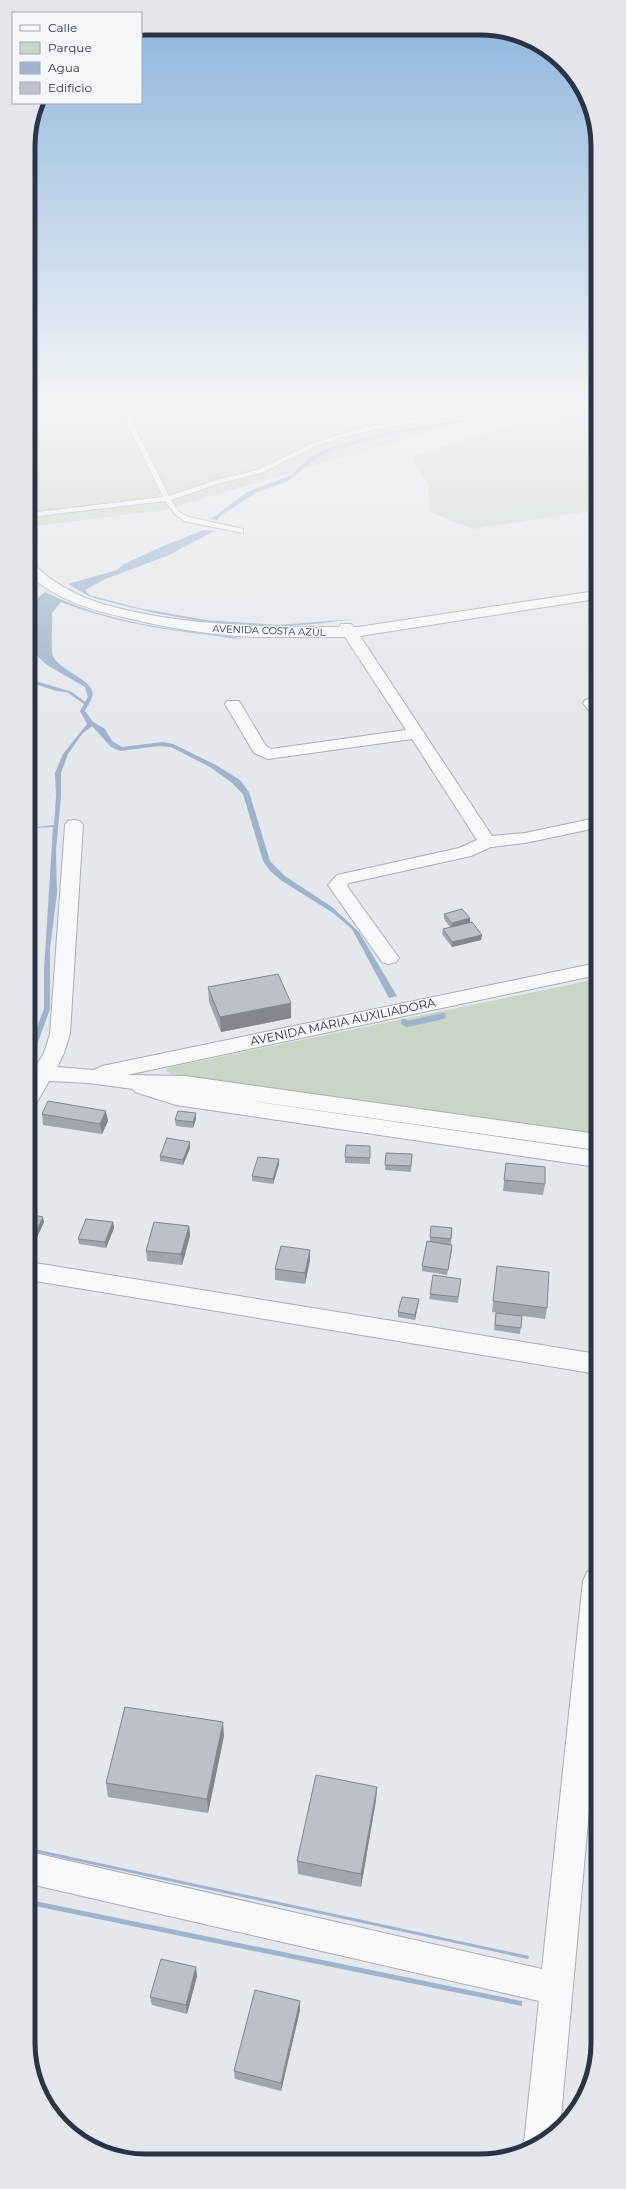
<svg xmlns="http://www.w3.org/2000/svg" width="626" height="2189" font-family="Montserrat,sans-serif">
	<rect width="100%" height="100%" fill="#e4e7ec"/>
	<g fill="#c9d6c5">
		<path d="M29 405H521L164 510 29 527Z"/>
		<path d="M568 405H596V510L473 529 430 512 428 484 411 457Z"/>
		<path d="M597 979V1134L171 1074 166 1071V1069L171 1067Z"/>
	</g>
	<g fill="#9fb4cc">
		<path d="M523 405H535L498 416 380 437 338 449 320 456 288 481 257 492 220 516 218 520 211 519 247 492 292 475 309 457 335 446 391 431 495 414Z"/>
		<path d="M593 405H596V419C585 424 568 425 558 418L569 412Z"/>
		<path d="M204 530 214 531 169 555 103 580 85 590 89 595 138 608 206 620 278 625 355 619C330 622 304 626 279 626 217 627 158 615 98 599 86 596 79 590 68 584L117 570 124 564 163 546Z"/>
		<path d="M45 592C107 623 174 630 243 638 234 640 220 636 210 635 158 629 110 621 61 602L52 613C53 623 50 649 53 656 59 671 98 681 92 697 91 702 87 706 85 711L93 722 105 729 112 741 122 747 163 742 173 744 216 765 240 780 249 792 270 861 285 876 332 907 359 932 397 996 389 998 352 929 333 913 282 881 270 871 263 861 243 794 232 783 210 767 171 747 159 746 120 751 111 747 92 726 82 734 68 754 61 773V797L56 850 57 893 50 949V1009L37 1045 29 1056V1048L44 1009V970L53 827 29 828 54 825 56 797 55 773 63 754 87 724 80 711 84 704 67 692 56 691 29 682V679L72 692 85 702 88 697 85 687 47 665 34 653 32 645 36 628 29 605Z"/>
		<path d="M30 1848 529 1956 528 1959 30 1851Z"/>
		<path d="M30 1900 522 2001V2006L30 1905Z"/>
	</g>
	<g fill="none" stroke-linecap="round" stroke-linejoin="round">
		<path stroke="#9fb4cc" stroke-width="6" d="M404 1022 407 1024 443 1016"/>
		<defs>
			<path id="lane" d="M118 405H124L169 496 216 480 257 470 309 445 335 436 373 426 459 412 462 411 465 405H471L467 413 462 415 373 430 339 438 313 447 261 473 220 483 171 500 179 512 189 517 243 529V533L184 521 175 514 165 501 29 517V513L163 497Z"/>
			<g id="street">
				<path d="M29 564C38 566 43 574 51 579 68 591 86 599 106 605 182 626 261 627 339 627L341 624H351L354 627H358L596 591V599L360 636 492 836 525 833 596 818V828L525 843 491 847 471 856 349 883 347 886 399 958 396 962 389 964 382 962 328 885 337 875 459 848 477 840 412 739 268 759 254 753 225 704 227 701H239L266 746 271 749 406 730 345 637C314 637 284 637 254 637 211 635 168 628 127 618 91 610 57 600 29 575Z"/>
				<path d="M591 698 596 700V714L590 712 583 703 585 700Z"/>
				<path d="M74 820 80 821 83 825 70 1034 64 1053 57 1067 94 1070 102 1066 597 963V975L127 1075 185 1076 597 1134V1150L174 1090 597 1151V1167L176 1105 135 1092 133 1089 89 1083 49 1081 36 1104 29 1106V1066H36L44 1053 50 1034 65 825 68 821Z"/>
				<path d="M29 1262 597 1354V1374L29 1280Z"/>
				<path d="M597 1569V1723L560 2128 539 2145 527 2150 524 2143 539 2001 30 1884V1852L542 1969 583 1581 587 1572Z"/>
			</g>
		</defs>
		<use href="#lane" stroke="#a9aeb7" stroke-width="2"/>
		<use href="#street" stroke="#a9aeb7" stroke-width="2"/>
		<use href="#lane" fill="#f7f8fa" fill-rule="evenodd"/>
		<use href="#street" fill="#f7f8fa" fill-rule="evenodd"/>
	</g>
	<g fill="#a1a5ae">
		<path d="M444 914 470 918V923L482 935 481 940 452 947 442 934 443 929 450 927 444 919Z"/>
		<path d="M208 987 291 1018 221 1032 209 1002Z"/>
		<path d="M42 1114 108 1121 102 1134 43 1125Z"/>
		<path d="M196 1119 193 1128 176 1126 175 1120Z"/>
		<path d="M370 1146V1164L345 1163V1157Z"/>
		<path d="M190 1148 183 1165 160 1161V1156Z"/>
		<path d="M386 1153 412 1154 411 1172 385 1170Z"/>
		<path d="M506 1163 545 1184 543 1195 503 1191Z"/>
		<path d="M279 1164 273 1184 252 1181V1176Z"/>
		<path d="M29 1214 44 1222 34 1244 29 1243Z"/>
		<path d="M113 1222 114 1228 106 1248 79 1244 78 1239Z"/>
		<path d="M189 1226 190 1236 182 1265 147 1261 146 1251Z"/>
		<path d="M452 1228 451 1244 452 1250 447 1275 422 1271V1266L430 1241V1237Z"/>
		<path d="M310 1260 305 1284 275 1280V1269Z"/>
		<path d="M497 1266 547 1308 545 1319 492 1312Z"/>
		<path d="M461 1279 458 1303 429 1299 430 1294Z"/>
		<path d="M419 1299 418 1305 415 1320 398 1317V1312Z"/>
		<path d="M496 1313 522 1316 520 1334 494 1330Z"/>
		<path d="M224 1736 208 1813 108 1797 106 1783Z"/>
		<path d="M377 1787 376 1800 361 1887 298 1874 297 1861Z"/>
		<path d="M197 1976 187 2014 152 2005 150 1997Z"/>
		<path d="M300 2001V2010L281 2091 235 2079 234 2071Z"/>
		<path d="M593 2001 598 2002V2041L589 2039 592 2006Z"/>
	</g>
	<g fill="#83868d">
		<path d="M470 918V923L451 928 452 923Z"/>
		<path d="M482 935 481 940 452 947V942Z"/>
		<path d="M291 1003V1018L221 1032 220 1017Z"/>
		<path d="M106 1111 108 1121 102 1134 100 1124Z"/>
		<path d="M196 1113V1119L193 1128V1122Z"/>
		<path d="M190 1142V1148L183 1165V1160Z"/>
		<path d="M279 1159V1164L273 1184V1179Z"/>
		<path d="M43 1217 44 1222 34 1244 33 1238Z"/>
		<path d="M113 1222 114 1228 106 1248 105 1242Z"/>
		<path d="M189 1226 190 1236 182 1265 181 1254Z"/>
		<path d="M452 1245V1250L447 1275 448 1270Z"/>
		<path d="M310 1250V1260L305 1284V1273Z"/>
		<path d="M419 1299 418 1305 415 1320V1315Z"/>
		<path d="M223 1722 224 1736 208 1813 207 1799Z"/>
		<path d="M377 1787 376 1800 361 1887V1874Z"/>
		<path d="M196 1967 197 1976 187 2014 186 2005Z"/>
		<path d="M300 2001V2010L281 2091V2083Z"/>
	</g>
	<g fill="#bbc0ca" stroke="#83868d">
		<path d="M462 909 470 918 452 923 444 914Z"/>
		<path d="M472 922 482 935 452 942 443 929Z"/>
		<path d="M278 974 291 1003 220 1017 208 987Z"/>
		<path d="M48 1101 106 1111 100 1124 42 1114Z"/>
		<path d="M178 1111 196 1113 193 1122 175 1120Z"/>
		<path d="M167 1138 190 1142 183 1160 160 1156Z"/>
		<path d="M346 1145 370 1146V1158L345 1157Z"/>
		<path d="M386 1153 412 1154 411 1166 385 1165Z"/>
		<path d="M258 1157 279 1159 273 1179 252 1176Z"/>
		<path d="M506 1163 545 1167V1184L504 1180Z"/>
		<path d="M29 1214 43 1217 33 1238H29Z"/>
		<path d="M86 1219 113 1222 105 1242 78 1239Z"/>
		<path d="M154 1222 189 1226 181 1254 146 1251Z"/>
		<path d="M431 1226 452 1228 451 1239 430 1237Z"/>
		<path d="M427 1241 452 1245 448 1270 422 1266Z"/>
		<path d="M281 1246 310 1250 305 1273 275 1269Z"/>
		<path d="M497 1266 549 1272 547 1308 493 1301Z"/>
		<path d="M433 1275 461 1279 458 1297 430 1294Z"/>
		<path d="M402 1297 419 1299 415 1315 398 1312Z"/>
		<path d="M496 1313 522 1316 521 1328 495 1325Z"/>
		<path d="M125 1707 223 1722 207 1799 106 1783Z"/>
		<path d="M316 1775 377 1787 361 1874 297 1861Z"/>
		<path d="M161 1959 196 1967 186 2005 150 1997Z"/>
		<path d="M255 1990 300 2001 281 2083 234 2071Z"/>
		<path d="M593 2001 598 2002V2037L590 2035Z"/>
	</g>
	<linearGradient id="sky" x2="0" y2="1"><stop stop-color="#8bb4dd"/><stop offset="0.57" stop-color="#f3f4f6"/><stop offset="1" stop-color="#f3f4f6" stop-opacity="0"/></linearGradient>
	<rect width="626" height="711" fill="url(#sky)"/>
	<g text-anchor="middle" stroke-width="3" stroke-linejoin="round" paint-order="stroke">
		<g font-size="10" fill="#2b3445" stroke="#f4f6f9">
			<text transform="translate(269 630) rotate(2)" y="4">AVENIDA COSTA AZÚL</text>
		</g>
		<g font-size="12" fill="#2b3445" stroke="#f4f6f9">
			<text transform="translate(343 1022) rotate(-12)" y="4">AVENIDA MARIA AUXILIADORA</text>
		</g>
	</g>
	<path d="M0 0H626V2189H0ZM146 35H480A111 111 0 0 1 591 146V2043A111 111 0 0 1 480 2154H146A111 111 0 0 1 35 2043V146A111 111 0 0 1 146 35Z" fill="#e4e6eb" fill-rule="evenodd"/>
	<path fill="none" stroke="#2b3445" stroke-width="5" d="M146 35H480A111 111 0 0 1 591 146V2043A111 111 0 0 1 480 2154H146A111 111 0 0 1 35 2043V146A111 111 0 0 1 146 35Z"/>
	<rect x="12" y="12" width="130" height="92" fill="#f4f6f9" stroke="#a4a8b1"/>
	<rect x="20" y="25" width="20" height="6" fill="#f7f8fa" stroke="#a4a8b1"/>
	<text x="48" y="32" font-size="12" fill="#2b3445">Calle</text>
	<rect x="20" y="42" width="20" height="12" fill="#c9d6c5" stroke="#a4a8b1"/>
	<text x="48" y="52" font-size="12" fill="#2b3445">Parque</text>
	<rect x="20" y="62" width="20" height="12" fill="#9fb4cc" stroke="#a4a8b1"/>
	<text x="48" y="72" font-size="12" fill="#2b3445">Agua</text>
	<rect x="20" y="82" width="20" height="12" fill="#bbc0ca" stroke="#a4a8b1"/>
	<text x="48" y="92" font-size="12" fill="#2b3445">Edificio</text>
</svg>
